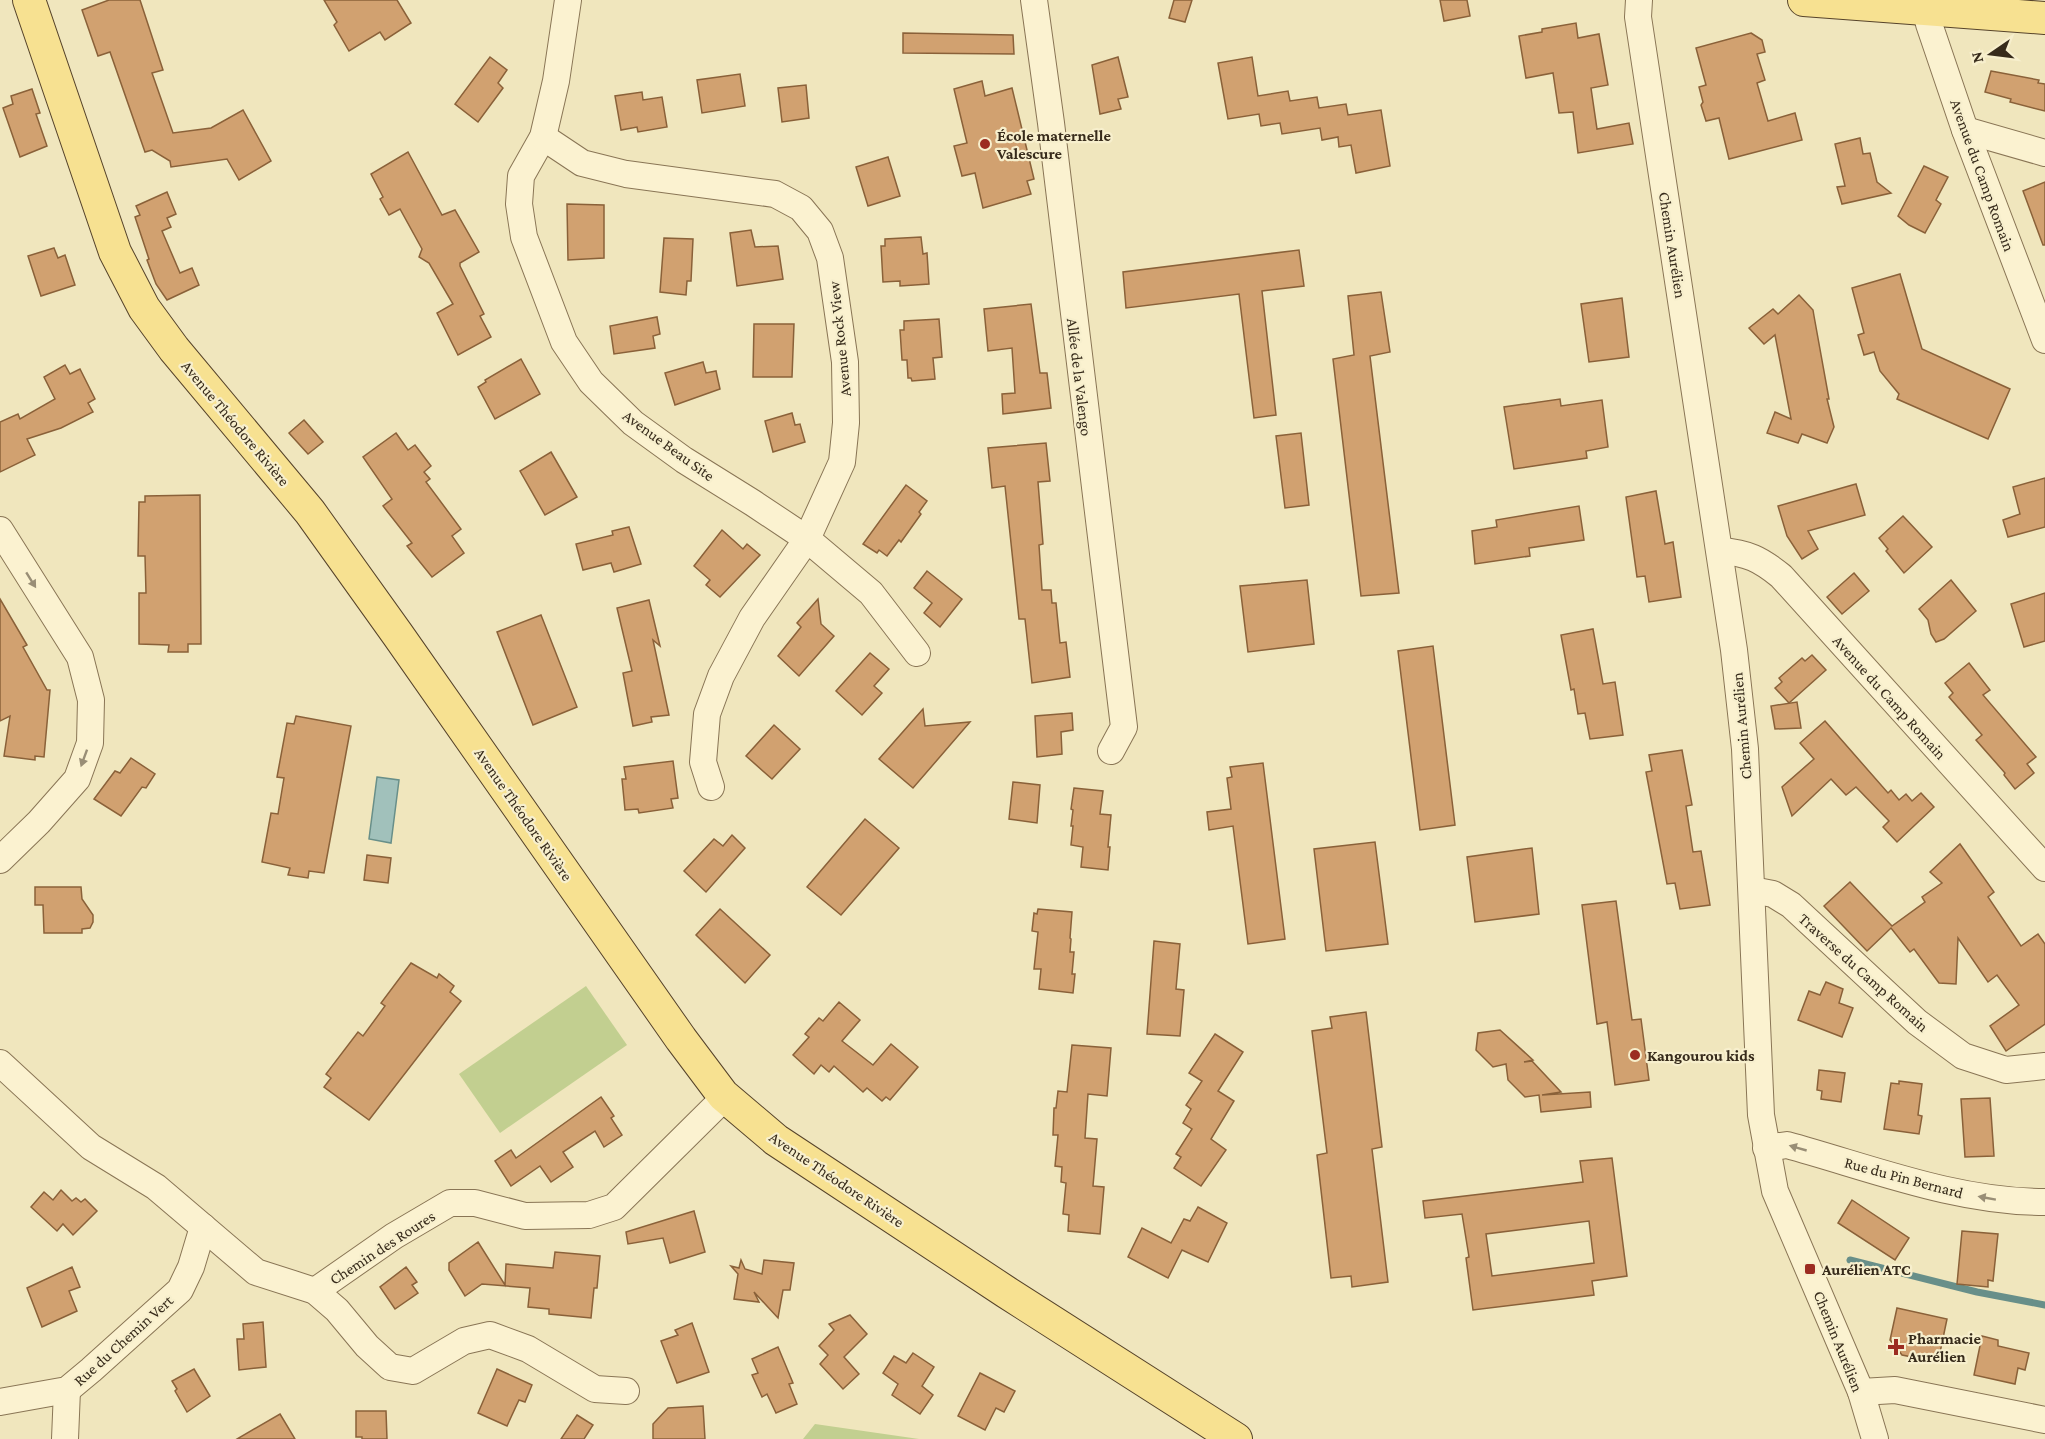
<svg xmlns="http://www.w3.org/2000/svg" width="2045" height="1439" font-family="'Crimson Pro',serif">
	<rect width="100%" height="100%" fill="#f0e6bd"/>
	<g fill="#c2cf90">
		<path d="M586 986 627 1045 500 1133 459 1074Z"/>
		<path d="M815 1424 919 1439H803Z"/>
	</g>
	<path fill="#a1c1bb" stroke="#688f89" stroke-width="1.5" d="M377 777 399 780 391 843 369 839Z"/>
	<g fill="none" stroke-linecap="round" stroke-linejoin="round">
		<path stroke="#688f89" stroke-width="7" d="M1850 1260 1977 1292 2045 1305"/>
	</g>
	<g fill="#d1a170" stroke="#8a6139" stroke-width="1.5" fill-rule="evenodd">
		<path d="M109 0H140L163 70 152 73 173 133 211 128 243 110 271 161 239 180 227 159 171 167 170 161 152 150 145 152 110 52 98 56 82 10Z"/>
		<path d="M324 0H397L411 23 385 40 380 32 349 51 334 25 337 22Z"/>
		<path d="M1174 0H1192L1185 22 1169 18Z"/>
		<path d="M1440 0H1467L1470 16 1444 21Z"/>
		<path d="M1576 23 1578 38 1599 34 1608 85 1591 88 1597 129 1629 123 1633 144 1578 153 1573 112 1559 113 1553 73 1526 78 1519 36 1542 32V29Z"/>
		<path d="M903 33 1013 35 1014 54 903 53Z"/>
		<path d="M1751 33 1762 40 1765 52 1757 54 1765 80 1757 83 1768 121 1795 113 1802 140 1729 159 1719 118 1706 121 1701 105 1703 102 1699 87 1706 85 1696 48Z"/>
		<path d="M490 57 507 70 498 83 503 88 478 122 455 104Z"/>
		<path d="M1118 57 1128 97 1118 99 1121 109 1100 114 1092 65Z"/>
		<path d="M1252 57 1258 96 1288 91 1290 101 1317 97 1319 108 1346 104 1348 115 1381 110 1390 166 1356 173 1351 145 1339 147 1338 137 1322 140 1320 128 1282 134 1280 123 1261 126 1259 114 1228 119 1218 63Z"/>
		<path d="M1991 71 2039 80 2038 83 2045 84V111L2010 102 2011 99 1985 92Z"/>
		<path d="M740 74 745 106 702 113 697 80Z"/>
		<path d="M982 81 985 96 1012 88 1034 179 1027 181 1031 194 983 208 975 173 962 176 954 146 967 143 954 89Z"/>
		<path d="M806 85 809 118 782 122 778 88Z"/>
		<path d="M32 89 40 113 36 114 47 146 20 157 3 108 13 104 11 96Z"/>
		<path d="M642 92 643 100 662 97 667 127 638 132 637 127 621 130 615 96Z"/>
		<path d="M1860 138 1863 154 1870 153 1877 182 1891 193 1842 204 1837 187 1845 186 1835 144Z"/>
		<path d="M408 152 442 215 455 210 479 252 460 263V266L484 314 480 316 491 337 458 355 437 313 453 304 429 263 419 257 422 249 400 209 389 215 380 199 383 197 371 174Z"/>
		<path d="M888 157 900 196 868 206 856 167Z"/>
		<path d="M1924 166 1948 177 1936 200 1941 204 1925 233 1909 225 1898 216Z"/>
		<path d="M2045 182V245H2043L2023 191Z"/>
		<path d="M167 192 176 214 167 218 171 227 162 231 180 273 192 268 199 285 167 300 156 284 147 260 149 259 135 217 140 215 136 206Z"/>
		<path d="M567 204 604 205V258L568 260Z"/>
		<path d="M751 230 755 247 778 246 783 279 737 286 730 233Z"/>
		<path d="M921 237 923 254 927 253 929 284 900 286V281L883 282 881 246H885V239Z"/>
		<path d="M664 238 693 239 691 281H687L686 295 660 292Z"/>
		<path d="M54 248 58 258 65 255 75 285 41 296 28 256Z"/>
		<path d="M1299 250 1304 286 1262 291 1276 415 1254 418 1239 294 1126 308 1123 272Z"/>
		<path d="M1900 274 1922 349 2010 389 1988 439 1897 399 1899 394 1880 371 1874 352 1864 355 1858 335 1864 333 1852 288Z"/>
		<path d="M1381 292 1390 352 1370 356 1399 593 1361 596 1333 359 1354 355 1348 296Z"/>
		<path d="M1799 295 1813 310 1814 316 1829 399H1827L1834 427 1827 443 1802 434 1798 443 1767 433 1775 412 1791 419 1775 335 1764 344 1749 328 1773 309 1778 314Z"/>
		<path d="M1622 298 1629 357 1589 362 1581 304Z"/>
		<path d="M1031 304 1040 373H1047L1051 408 1003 414 1002 394 1015 393 1012 348 988 351 984 309Z"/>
		<path d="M657 317 660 334 653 336 655 348 614 354 610 326Z"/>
		<path d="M939 319 942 357 933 358 935 379 912 381 911 378H908L907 360H902L900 330H904V321Z"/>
		<path d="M754 324H794L792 377H753Z"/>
		<path d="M521 359 540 394 495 419 478 387 486 382 485 380Z"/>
		<path d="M703 362 706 373 716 371 720 389 675 405 665 373Z"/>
		<path d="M65 365 70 374 80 369 95 399 88 403 93 412 61 428 27 439 35 455 0 472V422L18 414 20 419 55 399 44 377Z"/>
		<path d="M1560 399 1561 406 1602 400 1608 447 1586 451 1587 458 1514 469 1504 407Z"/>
		<path d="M792 413 795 425 800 424 805 442 773 452 765 421Z"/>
		<path d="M304 420 323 442 308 454 289 433Z"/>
		<path d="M396 433 408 450 415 445 431 466 424 472 430 479 426 482 461 529 452 536 464 553 432 577 407 546 412 543 383 506 392 499 363 457Z"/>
		<path d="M1301 433 1309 505 1285 508 1276 436Z"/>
		<path d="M1046 443 1050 481 1038 482 1043 544 1039 545 1042 590H1051L1052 603H1056L1060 643 1066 642 1070 677 1032 683 1025 619H1019L1005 486 992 488 988 448Z"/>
		<path d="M551 452 577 497 545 515 520 471Z"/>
		<path d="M2045 478V527L2008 537 2003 520 2020 514 2013 487Z"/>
		<path d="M1856 484 1865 515 1808 531 1818 549 1802 559 1787 536 1778 506Z"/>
		<path d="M906 485 927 501 919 512 921 514 901 542 899 540 887 556 879 550 877 553 863 544Z"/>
		<path d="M1656 491 1665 544 1673 542 1681 597 1649 602 1645 576 1637 577 1626 497Z"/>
		<path d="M200 495 201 644H188V652H168L169 645 139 644V593H146L145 556H138L139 502H145V496Z"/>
		<path d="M1579 506 1584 540 1529 548 1530 556 1475 564 1472 531 1497 527 1496 520Z"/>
		<path d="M1903 516 1932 547 1904 573 1886 551 1888 549 1879 538Z"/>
		<path d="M629 527 641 564 614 572 611 563 583 570 576 544 613 535 612 531Z"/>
		<path d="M722 530 743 549 747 544 760 555 720 597 706 585 710 580 694 566Z"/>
		<path d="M927 571 962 599 940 627 924 613 932 603 914 588Z"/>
		<path d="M1854 573 1869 591 1842 614 1827 597Z"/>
		<path d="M1307 580 1314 644 1248 652 1240 586Z"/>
		<path d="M1951 580 1976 611 1944 639 1936 642 1931 634 1928 620 1919 609Z"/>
		<path d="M2045 593V641L2024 647 2011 604Z"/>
		<path d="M0 599 27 645 23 647 47 690H50L44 757 35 756V760L4 756 10 716 0 721Z"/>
		<path d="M818 599 821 624 834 636 799 676 778 656 801 627 797 623Z"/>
		<path d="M649 600 660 646 653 640 669 715 651 717 652 722 633 726 623 673 632 671 617 608Z"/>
		<path d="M541 615 577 707 533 725 497 632Z"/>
		<path d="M1593 629 1603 684 1615 682 1623 735 1590 739 1585 713 1578 714 1574 689 1571 690 1561 635Z"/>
		<path d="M1433 646 1455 825 1420 830 1398 651Z"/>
		<path d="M870 653 889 669 874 686 882 693 862 715 836 691Z"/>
		<path d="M1812 655 1826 670 1789 703 1775 688 1782 682 1779 678 1802 658 1805 661Z"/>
		<path d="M1969 663 1990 690 1983 695 2036 757 2027 764 2034 773 2015 789 2004 775 2005 773 1976 740 1982 735 1949 697 1953 693 1945 683Z"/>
		<path d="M1797 702 1801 728 1775 729 1771 706Z"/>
		<path d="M923 709 925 726 970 722 913 788 879 759Z"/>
		<path d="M1072 713 1073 730 1061 732 1062 754 1037 757 1035 716Z"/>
		<path d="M296 716 351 726 324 873 309 871 308 878 288 875 290 868 262 862 271 813 278 814 284 778 277 777 287 723 294 724Z"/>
		<path d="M1825 721 1888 793 1891 790 1899 800 1906 794 1912 801 1921 793 1934 807 1897 842 1883 827 1889 821 1856 787 1846 795 1831 779 1792 816 1782 787 1814 759 1800 743Z"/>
		<path d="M774 725 800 749 772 779 746 756Z"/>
		<path d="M1682 750 1692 805 1686 806 1693 852 1701 851 1710 905 1680 909 1675 883 1667 884 1646 772 1652 771 1649 755Z"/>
		<path d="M131 758 155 774 146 788 142 787 121 816 94 799 115 771 120 773Z"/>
		<path d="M673 761 678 798 671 799 673 808 639 813 638 809 625 810 622 779H626L624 767Z"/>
		<path d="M1263 763 1285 939 1248 944 1233 826 1209 830 1207 812 1231 809 1227 778 1232 777 1230 767Z"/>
		<path d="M1013 782 1040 785 1037 823 1009 819Z"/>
		<path d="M1074 788 1103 791 1100 814 1111 815 1108 847H1110L1108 870 1081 867 1083 847 1071 845 1073 826H1071L1073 810 1071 809Z"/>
		<path d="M865 819 899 848 841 915 807 887Z"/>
		<path d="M732 835 745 848 706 892 684 871 714 839 723 846Z"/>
		<path d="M1375 842 1388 944 1326 951 1314 849Z"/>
		<path d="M1960 844 1994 892 1988 897 2021 946 2038 934 2045 944V1024L2006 1051 1990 1026 2019 1005 1997 975 1988 982 1958 938 1956 984 1939 983 1914 949 1910 952 1891 928 1867 951 1824 906 1850 882 1892 926 1925 902 1922 897 1942 883 1930 872Z"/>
		<path d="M1532 848 1539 914 1475 922 1467 857Z"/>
		<path d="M367 855 391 858 388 883 364 880Z"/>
		<path d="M35 887H81L82 899 93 915V922L90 928 82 929V933H44L43 905H35Z"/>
		<path d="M1616 901 1632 1020 1641 1019 1649 1080 1615 1085 1607 1022 1597 1024 1582 905Z"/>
		<path d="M720 909 770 955 745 983 696 935Z"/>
		<path d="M1038 909 1072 912 1070 938 1071 939 1070 952H1074L1072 974H1075L1073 993 1039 989 1041 969H1034L1038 932 1032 931 1034 913 1037 914Z"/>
		<path d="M1154 941 1180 944 1176 989 1184 990 1180 1036 1147 1034Z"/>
		<path d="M411 963 437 978 439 974 454 986 450 992 461 1001 369 1120 324 1087 331 1078 326 1074 358 1032 363 1036 385 1006 381 1003Z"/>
		<path d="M1826 982 1843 989 1839 1003 1853 1008 1842 1037 1798 1020 1809 991 1820 995Z"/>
		<path d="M839 1002 860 1020 842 1041 873 1065 891 1044 918 1067 890 1100 886 1097 882 1101 867 1088 863 1092 834 1066 829 1072 821 1065 814 1074 793 1055 809 1037 805 1034 819 1018 823 1021Z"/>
		<path d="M1366 1012 1382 1147 1372 1149 1388 1282 1352 1287 1351 1276 1331 1278 1317 1155 1327 1153 1312 1031 1332 1028 1330 1017Z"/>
		<path d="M1500 1030 1533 1060 1524 1062 1532 1061 1561 1092 1542 1095 1590 1092 1591 1107 1541 1112 1539 1095 1525 1097 1508 1080 1506 1064 1493 1067 1476 1050 1478 1033Z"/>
		<path d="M1215 1034 1243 1052 1218 1091 1234 1101 1211 1139 1226 1150 1201 1186 1174 1168 1181 1157 1176 1154 1192 1129 1183 1123 1191 1109 1186 1105 1202 1081 1189 1073Z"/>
		<path d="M1072 1045 1111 1048 1107 1096 1088 1094 1085 1138 1097 1139 1093 1186 1104 1187 1100 1234 1068 1231 1069 1215 1063 1214 1066 1183 1061 1182 1062 1167 1055 1166 1058 1135H1053L1054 1108H1056L1058 1091 1067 1092Z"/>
		<path d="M1819 1070 1845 1073 1841 1102 1821 1099 1822 1091 1817 1090Z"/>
		<path d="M1899 1081 1922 1084 1918 1115 1922 1116 1919 1134 1884 1129 1891 1083 1899 1084Z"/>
		<path d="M601 1097 614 1116 611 1118 622 1135 604 1147 595 1131 563 1152 573 1167 551 1182 540 1166 511 1186 495 1161 511 1150 516 1158Z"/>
		<path d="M1990 1098 1994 1156 1965 1157 1961 1099Z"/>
		<path d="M1612 1158 1627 1276 1592 1281 1594 1295 1473 1310 1466 1258 1469 1257 1462 1214 1425 1218 1423 1201 1583 1182 1580 1161ZM1589 1221 1594 1263 1492 1276 1486 1234Z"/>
		<path d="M61 1190 72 1201 76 1198 81 1202 85 1199 97 1211 73 1235 63 1224 57 1231 31 1207 44 1192 53 1200Z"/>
		<path d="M1852 1200 1909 1238 1895 1260 1838 1223Z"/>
		<path d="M1198 1207 1227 1223 1208 1262 1182 1250 1168 1278 1128 1257 1142 1228 1171 1243 1184 1219 1190 1221Z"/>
		<path d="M694 1211 705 1252 670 1263 663 1238 628 1244 626 1232Z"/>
		<path d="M1962 1231 1998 1234 1993 1281 1988 1280V1287L1957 1284Z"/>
		<path d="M478 1242 505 1285 506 1264 553 1268 555 1252 600 1256 597 1288H594L591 1318 549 1314V1309L528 1307 530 1288 482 1284 465 1296 449 1270V1263Z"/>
		<path d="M741 1260 745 1269 762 1274 764 1260 794 1263 790 1290H783L778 1318 754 1292 759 1302 734 1299 738 1274 731 1266 739 1268Z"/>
		<path d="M72 1267 80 1287 69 1291 77 1311 42 1327 27 1288Z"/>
		<path d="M406 1267 417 1282 412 1285 418 1293 395 1309 380 1287Z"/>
		<path d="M1897 1308 1947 1319 1938 1362 1902 1355 1896 1347 1890 1340Z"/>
		<path d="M850 1315 867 1334 844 1357 859 1374 843 1389 820 1364 828 1355 819 1346 834 1330 829 1324Z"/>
		<path d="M263 1322 266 1367 239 1370 237 1339H244L243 1324Z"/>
		<path d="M692 1323 709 1372 677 1383 661 1341 678 1335 675 1330Z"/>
		<path d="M1982 1336 1998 1340V1346L2029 1353 2025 1370 2018 1368 2015 1384 1974 1375Z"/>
		<path d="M778 1347 793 1383 789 1384 797 1404 776 1413 767 1394 762 1397 752 1375 758 1373 752 1359Z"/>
		<path d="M913 1353 934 1367 922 1386 933 1395 920 1414 892 1395 898 1384 883 1373 894 1356 906 1363Z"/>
		<path d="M194 1369 210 1396 187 1412 175 1391 177 1389 172 1381Z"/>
		<path d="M497 1369 532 1385 525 1402 519 1400 507 1426 478 1413Z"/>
		<path d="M980 1373 1015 1391 1004 1412 996 1408 985 1430 958 1416Z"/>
		<path d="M703 1406 705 1439H653V1424L668 1408Z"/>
		<path d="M356 1411H386L387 1439H362V1437H356Z"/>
		<path d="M280 1414 295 1439H237Z"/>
		<path d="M577 1415 593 1425 584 1439H561Z"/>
	</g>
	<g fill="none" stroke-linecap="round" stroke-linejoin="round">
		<defs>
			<g id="minor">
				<path d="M568 0 556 81 543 137 521 176 519 204 524 237 564 342 591 382 633 423 684 460 753 503 807 539 871 593 917 653"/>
				<path d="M1034 0 1051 123 1124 727 1111 751"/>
				<path d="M1639 0 1638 17 1734 650 1745 749 1761 1115 1775 1191 1861 1392 1875 1439"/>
				<path d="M1925 9 1929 24 1965 130 2045 340"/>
				<path d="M1965 130 2045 153"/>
				<path d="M543 137 582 163 626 174 775 194 801 208 820 231 830 258 845 362 846 423 842 462 807 539 752 618 721 676 707 714 703 762 711 787"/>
				<path d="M0 530 80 657 91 700 90 743 77 779 39 822 0 860"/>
				<path d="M1720 551C1748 553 1760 559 1781 576L2045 868"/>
				<path d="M1752 890 1773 894 1791 905 1917 1022 1963 1056 2006 1070 2045 1066"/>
				<path d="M0 1063 91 1147 156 1187 256 1272 315 1291 337 1310 367 1346 390 1367 413 1371 464 1341 490 1335 528 1349 595 1389 626 1391"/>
				<path d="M1766 1148 1787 1145C1871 1168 1956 1202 2045 1202"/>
				<path d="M315 1291 394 1236 450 1203H475L525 1216 589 1215 614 1207 717 1105 723 1095"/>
				<path d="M1861 1392 1895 1390 2045 1420"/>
				<path d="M0 1402 67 1390 91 1370 180 1290 191 1267 203 1227"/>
				<path d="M65 1439 67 1390"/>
			</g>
			<g id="major">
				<path d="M29 0 115 252 144 308 174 349 310 512 398 635 681 1039 723 1095 776 1140 1006 1292 1236 1439"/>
				<path d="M1804 0 2045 18"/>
			</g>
		</defs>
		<use href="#minor" stroke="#897555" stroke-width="28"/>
		<use href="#major" stroke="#56432a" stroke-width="34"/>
		<use href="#minor" stroke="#fbf2d0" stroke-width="26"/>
		<use href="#major" stroke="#f7e191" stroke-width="32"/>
	</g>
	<defs><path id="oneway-solid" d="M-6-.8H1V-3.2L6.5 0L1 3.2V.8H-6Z" transform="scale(1.5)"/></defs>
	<g fill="#998e76">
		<use href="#oneway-solid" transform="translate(31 580) rotate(58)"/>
		<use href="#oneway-solid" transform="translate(84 758) rotate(110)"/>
		<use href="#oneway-solid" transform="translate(1798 1148) rotate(-164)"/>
		<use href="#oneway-solid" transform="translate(1987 1198) rotate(-170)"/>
	</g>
	<g fill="#9c2c21" stroke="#f7efcd" stroke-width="2">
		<circle cx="985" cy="144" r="6"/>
		<circle cx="1635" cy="1055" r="6"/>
		<rect x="1804" y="1263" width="12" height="12" rx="3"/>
		<path d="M1893 1338h6v6h6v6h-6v6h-6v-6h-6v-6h6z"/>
	</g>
	<g text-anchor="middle" stroke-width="4.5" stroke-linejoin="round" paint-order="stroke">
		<g font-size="16" font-weight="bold" fill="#372b1b" stroke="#f7efcd" text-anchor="start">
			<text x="997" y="141">École maternelle<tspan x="997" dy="18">Valescure</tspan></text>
			<text x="1647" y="1061">Kangourou kids</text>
			<text x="1822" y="1275">Aurélien ATC</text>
			<text x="1908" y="1344">Pharmacie<tspan x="1908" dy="18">Aurélien</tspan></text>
		</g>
		<g font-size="16" fill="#372b1b" stroke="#f7efcd">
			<text transform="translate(1983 175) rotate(70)" y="6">Avenue du Camp Romain</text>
			<text transform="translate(1673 245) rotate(81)" y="6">Chemin Aurélien</text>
			<text transform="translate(839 339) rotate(-96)" y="6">Avenue Rock View</text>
			<text transform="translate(1080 377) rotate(83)" y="6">Allée de la Valengo</text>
			<text transform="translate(236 423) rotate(50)" y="6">Avenue Théodore Rivière</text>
			<text transform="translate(669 445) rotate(36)" y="6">Avenue Beau Site</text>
			<text transform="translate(1890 697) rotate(48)" y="6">Avenue du Camp Romain</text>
			<text transform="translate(1741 726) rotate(-95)" y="6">Chemin Aurélien</text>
			<text transform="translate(524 814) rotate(55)" y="6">Avenue Théodore Rivière</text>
			<text transform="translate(1864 972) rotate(42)" y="6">Traverse du Camp Romain</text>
			<text transform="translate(1904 1177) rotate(15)" y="6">Rue du Pin Bernard</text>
			<text transform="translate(837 1179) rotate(34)" y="6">Avenue Théodore Rivière</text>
			<text transform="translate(382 1247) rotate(-33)" y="6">Chemin des Roures</text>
			<text transform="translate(123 1340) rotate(-42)" y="6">Rue du Chemin Vert</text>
			<text transform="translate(1839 1341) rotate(68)" y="6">Chemin Aurélien</text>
		</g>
	</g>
	<g transform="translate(1991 54) rotate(256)" stroke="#f7efcd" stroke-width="4.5" paint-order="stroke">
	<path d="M0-4.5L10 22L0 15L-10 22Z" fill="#372b1b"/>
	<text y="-9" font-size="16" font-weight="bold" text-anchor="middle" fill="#372b1b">N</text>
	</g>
</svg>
